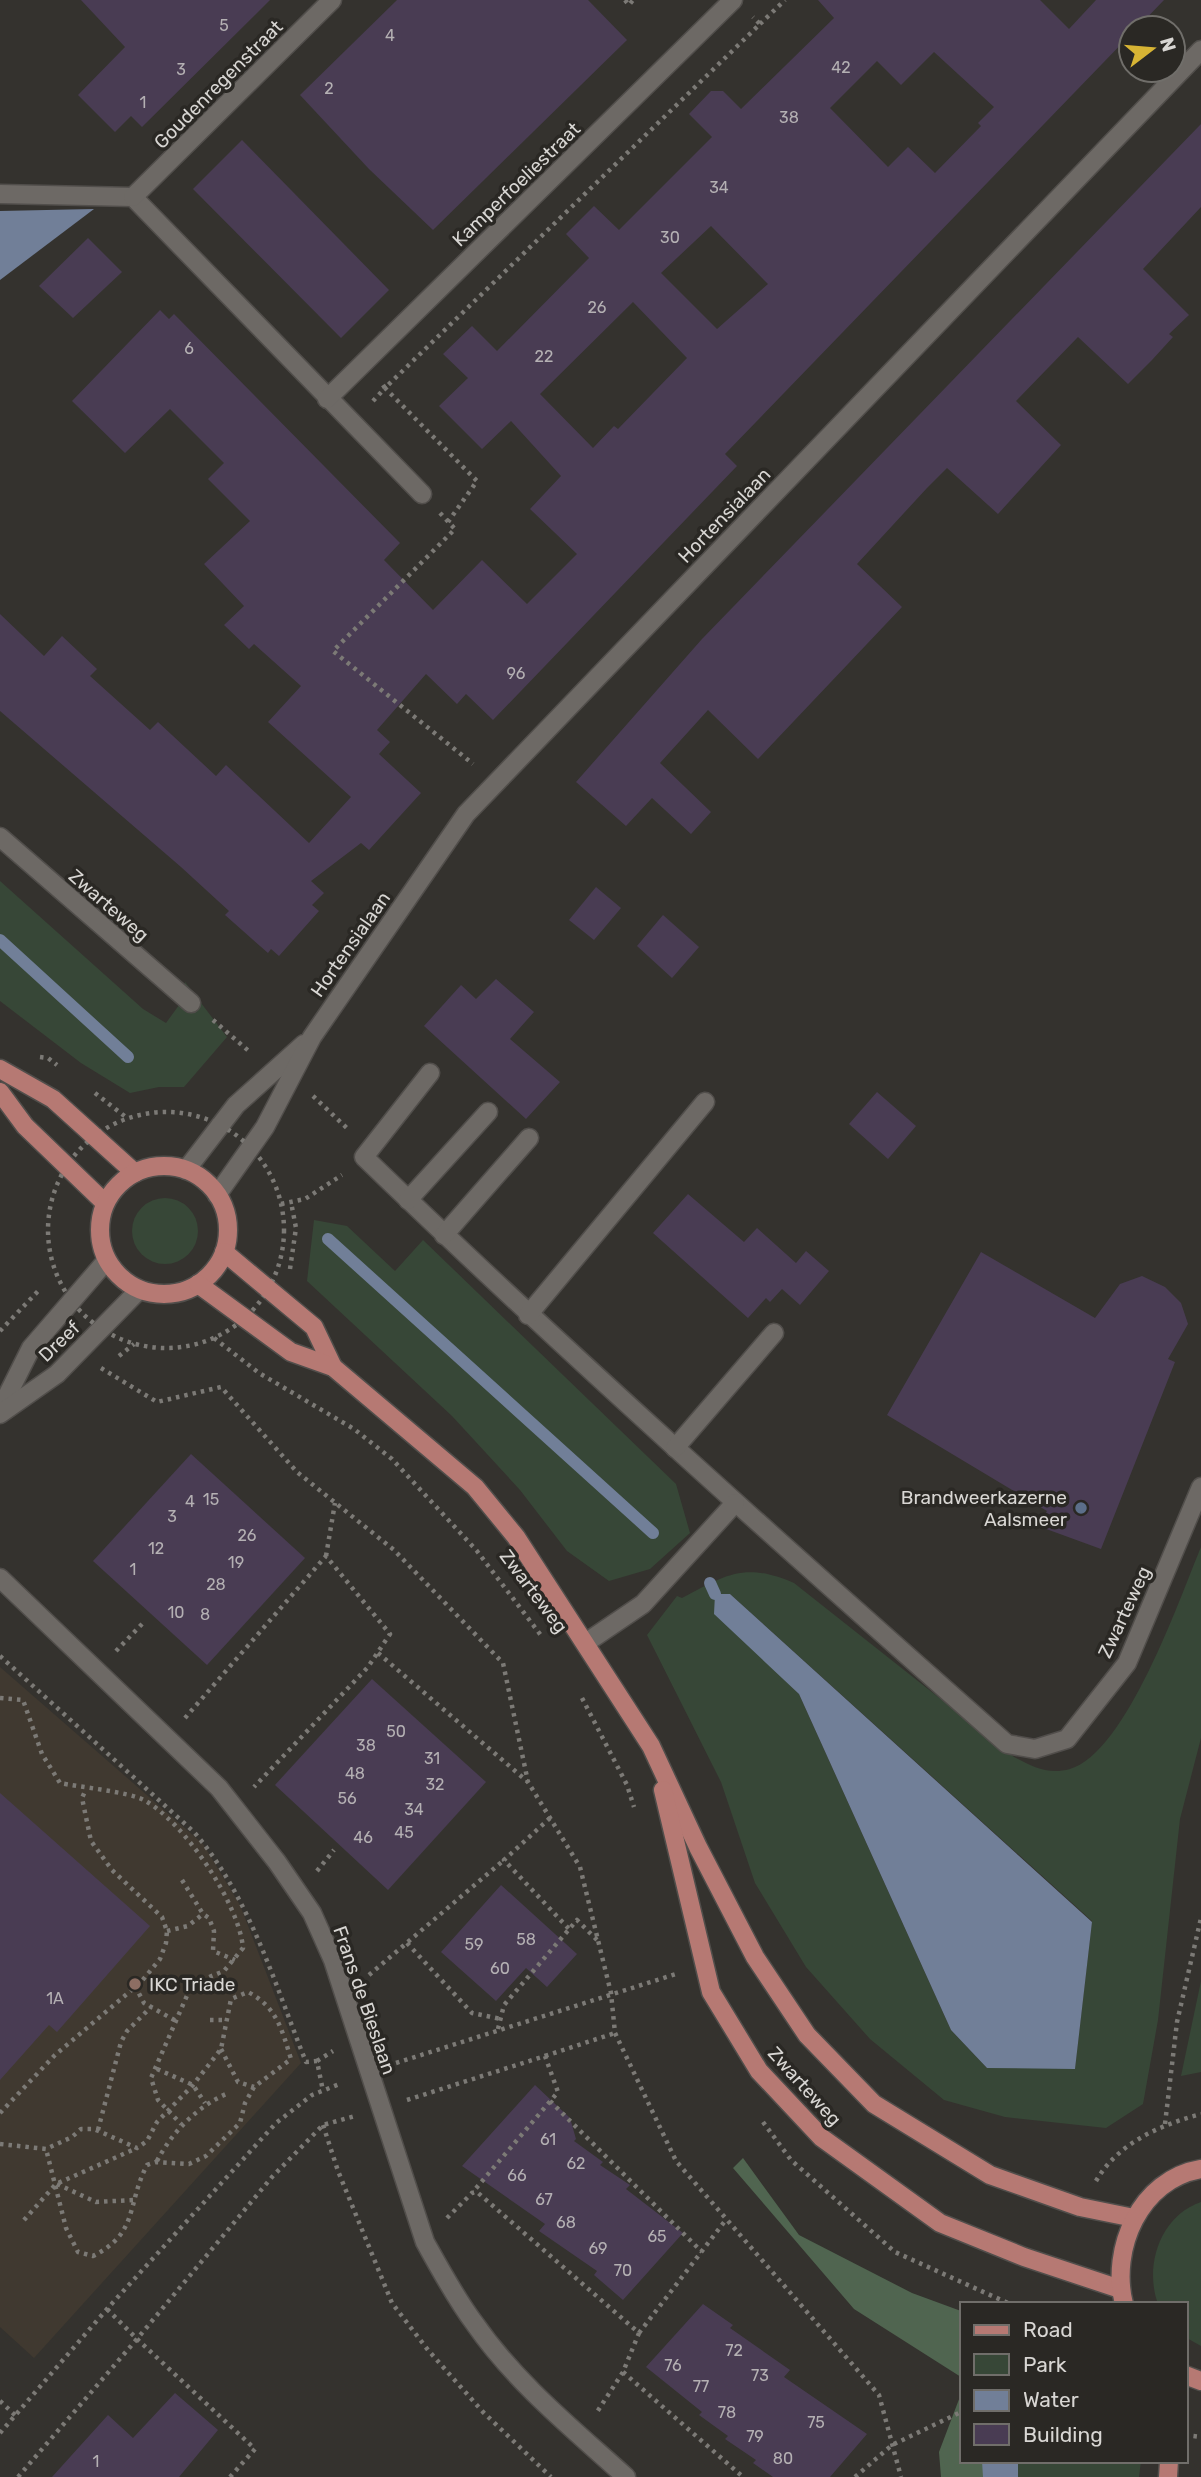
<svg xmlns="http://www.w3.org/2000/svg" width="1201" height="2477" font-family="Rubik,sans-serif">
	<rect width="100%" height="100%" fill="#34322e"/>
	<path fill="#403930" d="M0 1667 203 1844 240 1905 301 2063 34 2358 0 2327Z"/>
	<g fill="#374737" fill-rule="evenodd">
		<path d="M0 881 143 1009 166 1023 182 1001 185 982 227 1037 184 1087H159L130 1093 81 1063 0 1001Z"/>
		<circle cx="165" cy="1231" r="33"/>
		<path d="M314 1220 347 1226 395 1271 423 1240 676 1484 690 1533 650 1569 609 1581 567 1551 520 1490 452 1416 307 1281Z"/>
		<path d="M1201 1547V1738L1180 1819 1158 2020 1143 2104 1106 2128 1005 2117 944 2100 870 2039 806 1967 755 1883 721 1782 647 1635 677 1596 682 1598C727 1574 745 1562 794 1583L1014 1757C1033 1767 1048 1775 1070 1769 1126 1753 1179 1600 1201 1547ZM716 1594H730L1092 1921 1075 2068H987L951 2030 799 1694Z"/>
		<path d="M1201 1981V2072L1181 2076Z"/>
		<path d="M1201 2202V2346L1185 2337V2304H1158C1144 2266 1160 2216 1201 2202Z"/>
		<path d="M1018 2461H1141L1139 2477H1018Z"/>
	</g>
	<g fill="#506550">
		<path d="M743 2158 799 2235 912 2293 961 2311V2377L854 2309 733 2168Z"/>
		<path d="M961 2394V2461H983L984 2477H941L939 2452Z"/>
	</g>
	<g fill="#717f98">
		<path d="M93 209H94L0 280V211Z"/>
		<path d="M715 1594H730L1092 1922 1075 2069 987 2068 951 2030 799 1694 714 1614Z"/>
		<path d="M982 2461H1018V2477H983Z"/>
	</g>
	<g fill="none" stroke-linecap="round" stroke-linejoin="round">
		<g stroke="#717f98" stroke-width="12">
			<path d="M0 940 128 1057"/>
			<path d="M328 1239 653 1533"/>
			<path d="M710 1583 715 1594"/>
		</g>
	</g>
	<g fill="#493c53" fill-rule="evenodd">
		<path d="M81 0H270L142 127 131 116 115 132 78 95 125 47Z"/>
		<path d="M397 0H588L627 40 433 230 369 169 300 95Z"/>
		<path d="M818 0H1040L1069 29 1096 0H1164L1137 28H1131V34L725 454 737 466 493 720 466 694 457 704 426 674 377 730 390 742 379 754 421 793 369 850 361 843 311 881 324 893 312 905 319 911 279 956 271 949 268 953 225 915 229 911 181 867 0 711V614L44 656 62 636 97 669 90 676 150 730 158 722 216 776 226 765 309 843 351 797 268 722 301 686 254 644 249 649 224 625 244 606 204 564 250 521 208 479 224 463 170 409 125 453 72 401 160 310 169 319 174 314 400 543 384 560 433 610 482 560 527 604 577 554 530 509 561 476 511 421 482 449 439 406 468 378 443 354 472 326 497 351 589 258 566 234 594 206 619 230 712 137 689 114 711 91H723L741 109 834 18ZM934 52 994 107 978 123 981 126 935 173 908 147 888 167 830 108 877 61 901 85ZM711 226 768 284 717 329 661 273ZM633 302 687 358 618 429 614 426 593 448 540 394Z"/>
		<path d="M1201 124V207L1143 269 1189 315 1169 334 1173 337 1152 360 1128 384 1078 337 1016 401 1061 445 998 514 947 468 927 488 857 564 902 607 758 759 708 710 660 763 711 812 691 834 652 798 626 826 576 782 702 639Z"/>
		<path d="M242 140 389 290 341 338 193 189Z"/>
		<path d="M88 238 122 272 73 318 39 286Z"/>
		<path d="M596 887 621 908 594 940 569 920Z"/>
		<path d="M663 915 699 947 672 978 637 946Z"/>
		<path d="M496 979 534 1012 510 1039 560 1082 526 1119 424 1026 461 985 476 999Z"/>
		<path d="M877 1092 916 1126 888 1159 849 1124Z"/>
		<path d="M688 1194 744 1242 757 1228 796 1263 806 1251 829 1271 800 1305 782 1289 770 1302 766 1298 748 1318 653 1233Z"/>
		<path d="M981 1252 1095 1318 1120 1284 1142 1276 1165 1287 1181 1303 1188 1324 1168 1359 1175 1362 1101 1549 1038 1526 1047 1511 887 1415Z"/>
		<path d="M191 1454 305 1558 207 1665 93 1561Z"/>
		<path d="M372 1679 486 1782 388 1890 275 1785Z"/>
		<path d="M0 1793 150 1926 57 2032 49 2025 0 2080Z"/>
		<path d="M501 1885 577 1954 547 1987 526 1968 496 2001 441 1952Z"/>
		<path d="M535 2085 570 2118 576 2139 574 2141 603 2162 600 2165 630 2185 626 2189 683 2233 623 2300 594 2275 597 2271 539 2231 545 2224 462 2166Z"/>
		<path d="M703 2304 733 2325 730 2328 790 2370 784 2377 867 2434 830 2477H773L753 2463 756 2460 725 2439 728 2436 699 2415 702 2412 646 2367Z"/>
		<path d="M175 2393 218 2430 179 2477H52L108 2415 133 2438Z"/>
	</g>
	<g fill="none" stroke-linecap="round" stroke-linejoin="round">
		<defs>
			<g id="minor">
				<path d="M0 194 133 197 422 494"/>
				<path d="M133 197 332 0"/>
				<path d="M327 399 733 0"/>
				<path d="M0 837 191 1003"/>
				<path d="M430 1073 364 1157C573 1359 790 1552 1007 1744L1035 1749 1067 1739 1127 1663 1201 1487"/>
				<path d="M186 1170 236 1105 304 1044"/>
				<path d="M217 1195 265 1127 312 1037 466 814 1201 50"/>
				<path d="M408 1200 488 1112"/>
				<path d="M444 1235 529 1138"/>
				<path d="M528 1315 705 1102"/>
				<path d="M0 1410 31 1348 107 1260"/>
				<path d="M0 1414 57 1374 139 1290"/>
				<path d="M675 1448 774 1333"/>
				<path d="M0 1578 219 1788 277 1862 312 1913 333 1960 425 2242C440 2269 456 2299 475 2324 516 2383 573 2429 626 2477"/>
				<path d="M587 1642 643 1604 735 1503"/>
			</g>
			<g id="major">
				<path d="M0 1069 53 1099 135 1173"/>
				<path d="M0 1092 25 1126 105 1203"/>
				<circle cx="164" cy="1230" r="64"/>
				<path d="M224 1252 314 1327 333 1367"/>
				<path d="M198 1284 291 1352 333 1367 475 1487 516 1537 651 1746 698 1847 755 1957 807 2035 874 2104 990 2175 1080 2207 1134 2218"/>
				<path d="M663 1790 711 1992 759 2071 822 2138 940 2223 1024 2257 1120 2289"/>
				<path d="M1124 2304C1110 2249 1140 2179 1201 2169"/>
				<path d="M1185 2375 1201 2381"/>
				<path d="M1168 2477 1169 2461"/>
			</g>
		</defs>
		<use href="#minor" stroke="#514e4b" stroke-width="21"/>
		<use href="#major" stroke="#514e4b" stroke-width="21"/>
		<g stroke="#7c7a76" stroke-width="4.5" stroke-dasharray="3.5 5" stroke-linecap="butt">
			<path d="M625 0 629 5 633 0"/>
			<path d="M760 24 785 0"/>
			<path d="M383 385 385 388 760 24 753 17"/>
			<path d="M373 401 385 388 477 481 448 522"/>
			<path d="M440 513 455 529 333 651 473 764"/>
			<path d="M213 1020 251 1053"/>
			<path d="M40 1057 48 1058 57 1065"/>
			<path d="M95 1093 127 1118"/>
			<path d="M313 1096 350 1131"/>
			<circle cx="166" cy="1230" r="118"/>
			<path d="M281 1204 305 1199 342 1175"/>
			<path d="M290 1269 296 1228 291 1202"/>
			<path d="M0 1331 41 1288"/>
			<path d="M214 1338 259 1373 354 1429 392 1459 477 1551 543 1638"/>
			<path d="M119 1356 134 1344"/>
			<path d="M101 1368 157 1402 221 1387 297 1472 394 1550 503 1663 528 1782 580 1867 611 1993 615 2033 676 2161 879 2395 901 2477"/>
			<path d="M326 1556 335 1503"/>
			<path d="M116 1651 144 1622"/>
			<path d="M378 1653 528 1782"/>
			<path d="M0 1656 194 1832C250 1897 275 1985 306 2062L317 2061 323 2091"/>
			<path d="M0 1698 23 1700 42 1754 60 1783C79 1787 129 1792 144 1800 184 1822 239 1903 243 1948L224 1971 202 1980 189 1991 151 2078 158 2100 181 2124"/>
			<path d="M582 1698 627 1785 634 1807"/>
			<path d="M185 1718 326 1556 390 1634 368 1667 254 1787"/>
			<path d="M550 1818 504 1860 569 1929"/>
			<path d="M317 1871 334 1850"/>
			<path d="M182 1880 203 1914 209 1918 214 1931 213 1951 235 1960"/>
			<path d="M167 1931 188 1926 203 1914"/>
			<path d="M407 1943 472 2013 501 2019"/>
			<path d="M369 1975 504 1860"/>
			<path d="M135 1986 144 2003 176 2021"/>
			<path d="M210 2020H226"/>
			<path d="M498 2029 504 2005 577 1920 597 1940"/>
			<path d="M221 2049 238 2082 254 2087"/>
			<path d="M545 2056 615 2033"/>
			<path d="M317 2061 333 2051"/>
			<path d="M396 2063 676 1974"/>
			<path d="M157 2069 193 2085 205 2103"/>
			<path d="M407 2100 545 2056 558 2092 472 2193"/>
			<path d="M550 2101 702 2252"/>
			<path d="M0 2113 55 2055 141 1982 160 1959 166 1943 167 1931 162 1917 112 1870 91 1841 82 1798 86 1789"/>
			<path d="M763 2122 791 2160 895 2252 1010 2304"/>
			<path d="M1165 2124 1177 2022 1201 1918"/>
			<path d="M323 2125 338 2171 392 2303 428 2350 483 2412 551 2477"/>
			<path d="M98 2130 121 2042 127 2031 151 2007"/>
			<path d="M0 2144 46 2149 72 2137 81 2129H94L137 2148 147 2141 157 2122 193 2085 221 2049 231 1999 248 1992C277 2007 282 2030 291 2059L254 2087 245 2103 240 2123 206 2156 189 2164 156 2162 147 2165C126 2206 139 2233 93 2256L78 2252 66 2228 46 2149"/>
			<path d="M157 2161C172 2132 197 2107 226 2094"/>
			<path d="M1096 2181C1118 2143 1160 2125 1201 2114"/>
			<path d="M57 2184 96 2202 133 2200"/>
			<path d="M447 2218 472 2193 477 2192 639 2333 623 2372 597 2412"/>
			<path d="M24 2220 56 2184 137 2148"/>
			<path d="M639 2333 725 2221"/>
			<path d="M623 2372 743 2477"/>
			<path d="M0 2401 16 2416"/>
			<path d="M0 2433 107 2309 276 2123 312 2095 342 2083"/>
			<path d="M1185 2435 1201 2437"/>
			<path d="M18 2477 137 2339 107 2309"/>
			<path d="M230 2477 255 2449 137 2339 272 2177 323 2125 355 2116"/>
			<path d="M855 2477 892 2445 961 2412"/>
		</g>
		<use href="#minor" stroke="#6d6965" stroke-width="18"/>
		<use href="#major" stroke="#b67973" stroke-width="18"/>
	</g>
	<circle fill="#5c6f8a" stroke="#2a2824" stroke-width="2.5" cx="1081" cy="1508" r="7"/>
	<circle fill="#8d6e63" stroke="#2a2824" stroke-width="2.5" cx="135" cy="1984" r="7"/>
	<g text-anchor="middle" stroke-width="7" stroke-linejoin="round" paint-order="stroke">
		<g font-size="16" fill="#b4b0b3">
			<text x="224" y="31">5</text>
			<text x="390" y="41">4</text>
			<text x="841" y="73">42</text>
			<text x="181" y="75">3</text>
			<text x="329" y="94">2</text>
			<text x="143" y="108">1</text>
			<text x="789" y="123">38</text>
			<text x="719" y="193">34</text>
			<text x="670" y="243">30</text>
			<text x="597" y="313">26</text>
			<text x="189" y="354">6</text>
			<text x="544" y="362">22</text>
			<text x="516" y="679">96</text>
			<text x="211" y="1505">15</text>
			<text x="190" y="1507">4</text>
			<text x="172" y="1522">3</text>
			<text x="247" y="1541">26</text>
			<text x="156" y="1554">12</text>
			<text x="236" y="1568">19</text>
			<text x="133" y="1575">1</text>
			<text x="216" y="1590">28</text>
			<text x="176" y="1618">10</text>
			<text x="205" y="1620">8</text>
			<text x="396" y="1737">50</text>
			<text x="366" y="1751">38</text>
			<text x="432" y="1764">31</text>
			<text x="355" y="1779">48</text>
			<text x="435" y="1790">32</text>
			<text x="347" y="1804">56</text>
			<text x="414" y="1815">34</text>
			<text x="404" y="1838">45</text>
			<text x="363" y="1843">46</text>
			<text x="526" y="1945">58</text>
			<text x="474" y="1950">59</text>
			<text x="500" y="1974">60</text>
			<text x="55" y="2004">1A</text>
			<text x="548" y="2145">61</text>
			<text x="576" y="2169">62</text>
			<text x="517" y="2181">66</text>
			<text x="544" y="2205">67</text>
			<text x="566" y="2228">68</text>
			<text x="657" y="2242">65</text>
			<text x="598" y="2254">69</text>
			<text x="623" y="2276">70</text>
			<text x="734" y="2356">72</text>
			<text x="673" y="2371">76</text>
			<text x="760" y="2381">73</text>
			<text x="701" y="2392">77</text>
			<text x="727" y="2418">78</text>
			<text x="816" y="2428">75</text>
			<text x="755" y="2442">79</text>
			<text x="783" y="2464">80</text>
			<text x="96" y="2467">1</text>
		</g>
		<g font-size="19" fill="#d8d6d3" stroke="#2a2824">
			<text transform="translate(218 84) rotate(-45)" y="7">Goudenregenstraat</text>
			<text transform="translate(516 184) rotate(-44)" y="7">Kamperfoeliestraat</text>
			<text transform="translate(724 515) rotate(-46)" y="7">Hortensialaan</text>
			<text transform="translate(109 905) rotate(41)" y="7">Zwarteweg</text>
			<text transform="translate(350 944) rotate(-55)" y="7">Hortensialaan</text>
			<text transform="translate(59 1341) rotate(-44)" y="7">Dreef</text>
			<text transform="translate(534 1591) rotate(53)" y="7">Zwarteweg</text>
			<text transform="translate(1124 1612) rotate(-65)" y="7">Zwarteweg</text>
			<text transform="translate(365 2000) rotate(71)" y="7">Frans de Bieslaan</text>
			<text transform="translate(805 2086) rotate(48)" y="7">Zwarteweg</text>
		</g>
		<g font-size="19" fill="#d8d6d3" stroke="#2a2824" text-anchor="end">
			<text x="1067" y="1504">Brandweerkazerne<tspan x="1067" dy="22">Aalsmeer</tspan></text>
			<text x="149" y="1991" text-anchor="start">IKC Triade</text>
		</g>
	</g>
	<rect x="960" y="2302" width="228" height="161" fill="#2a2824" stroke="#706e6a" stroke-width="2"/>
	<rect x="974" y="2325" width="35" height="10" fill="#b67973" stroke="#706e6a" stroke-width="2"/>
	<text x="1023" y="2337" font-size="21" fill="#d8d6d3">Road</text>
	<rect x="974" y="2354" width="35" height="21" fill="#374737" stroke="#706e6a" stroke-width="2"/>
	<text x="1023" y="2372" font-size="21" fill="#d8d6d3">Park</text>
	<rect x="974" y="2390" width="35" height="21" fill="#717f98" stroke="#706e6a" stroke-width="2"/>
	<text x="1023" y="2407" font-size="21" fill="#d8d6d3">Water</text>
	<rect x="974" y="2424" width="35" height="21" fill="#493c53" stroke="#706e6a" stroke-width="2"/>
	<text x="1023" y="2442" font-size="21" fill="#d8d6d3">Building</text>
	<g transform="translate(1152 49) rotate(74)"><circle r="33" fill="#2a2824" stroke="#706e6a" stroke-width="2"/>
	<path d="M0-5L12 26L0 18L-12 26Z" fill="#d7b434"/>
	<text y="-10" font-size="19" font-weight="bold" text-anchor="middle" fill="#d8d6d3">N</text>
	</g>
</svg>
